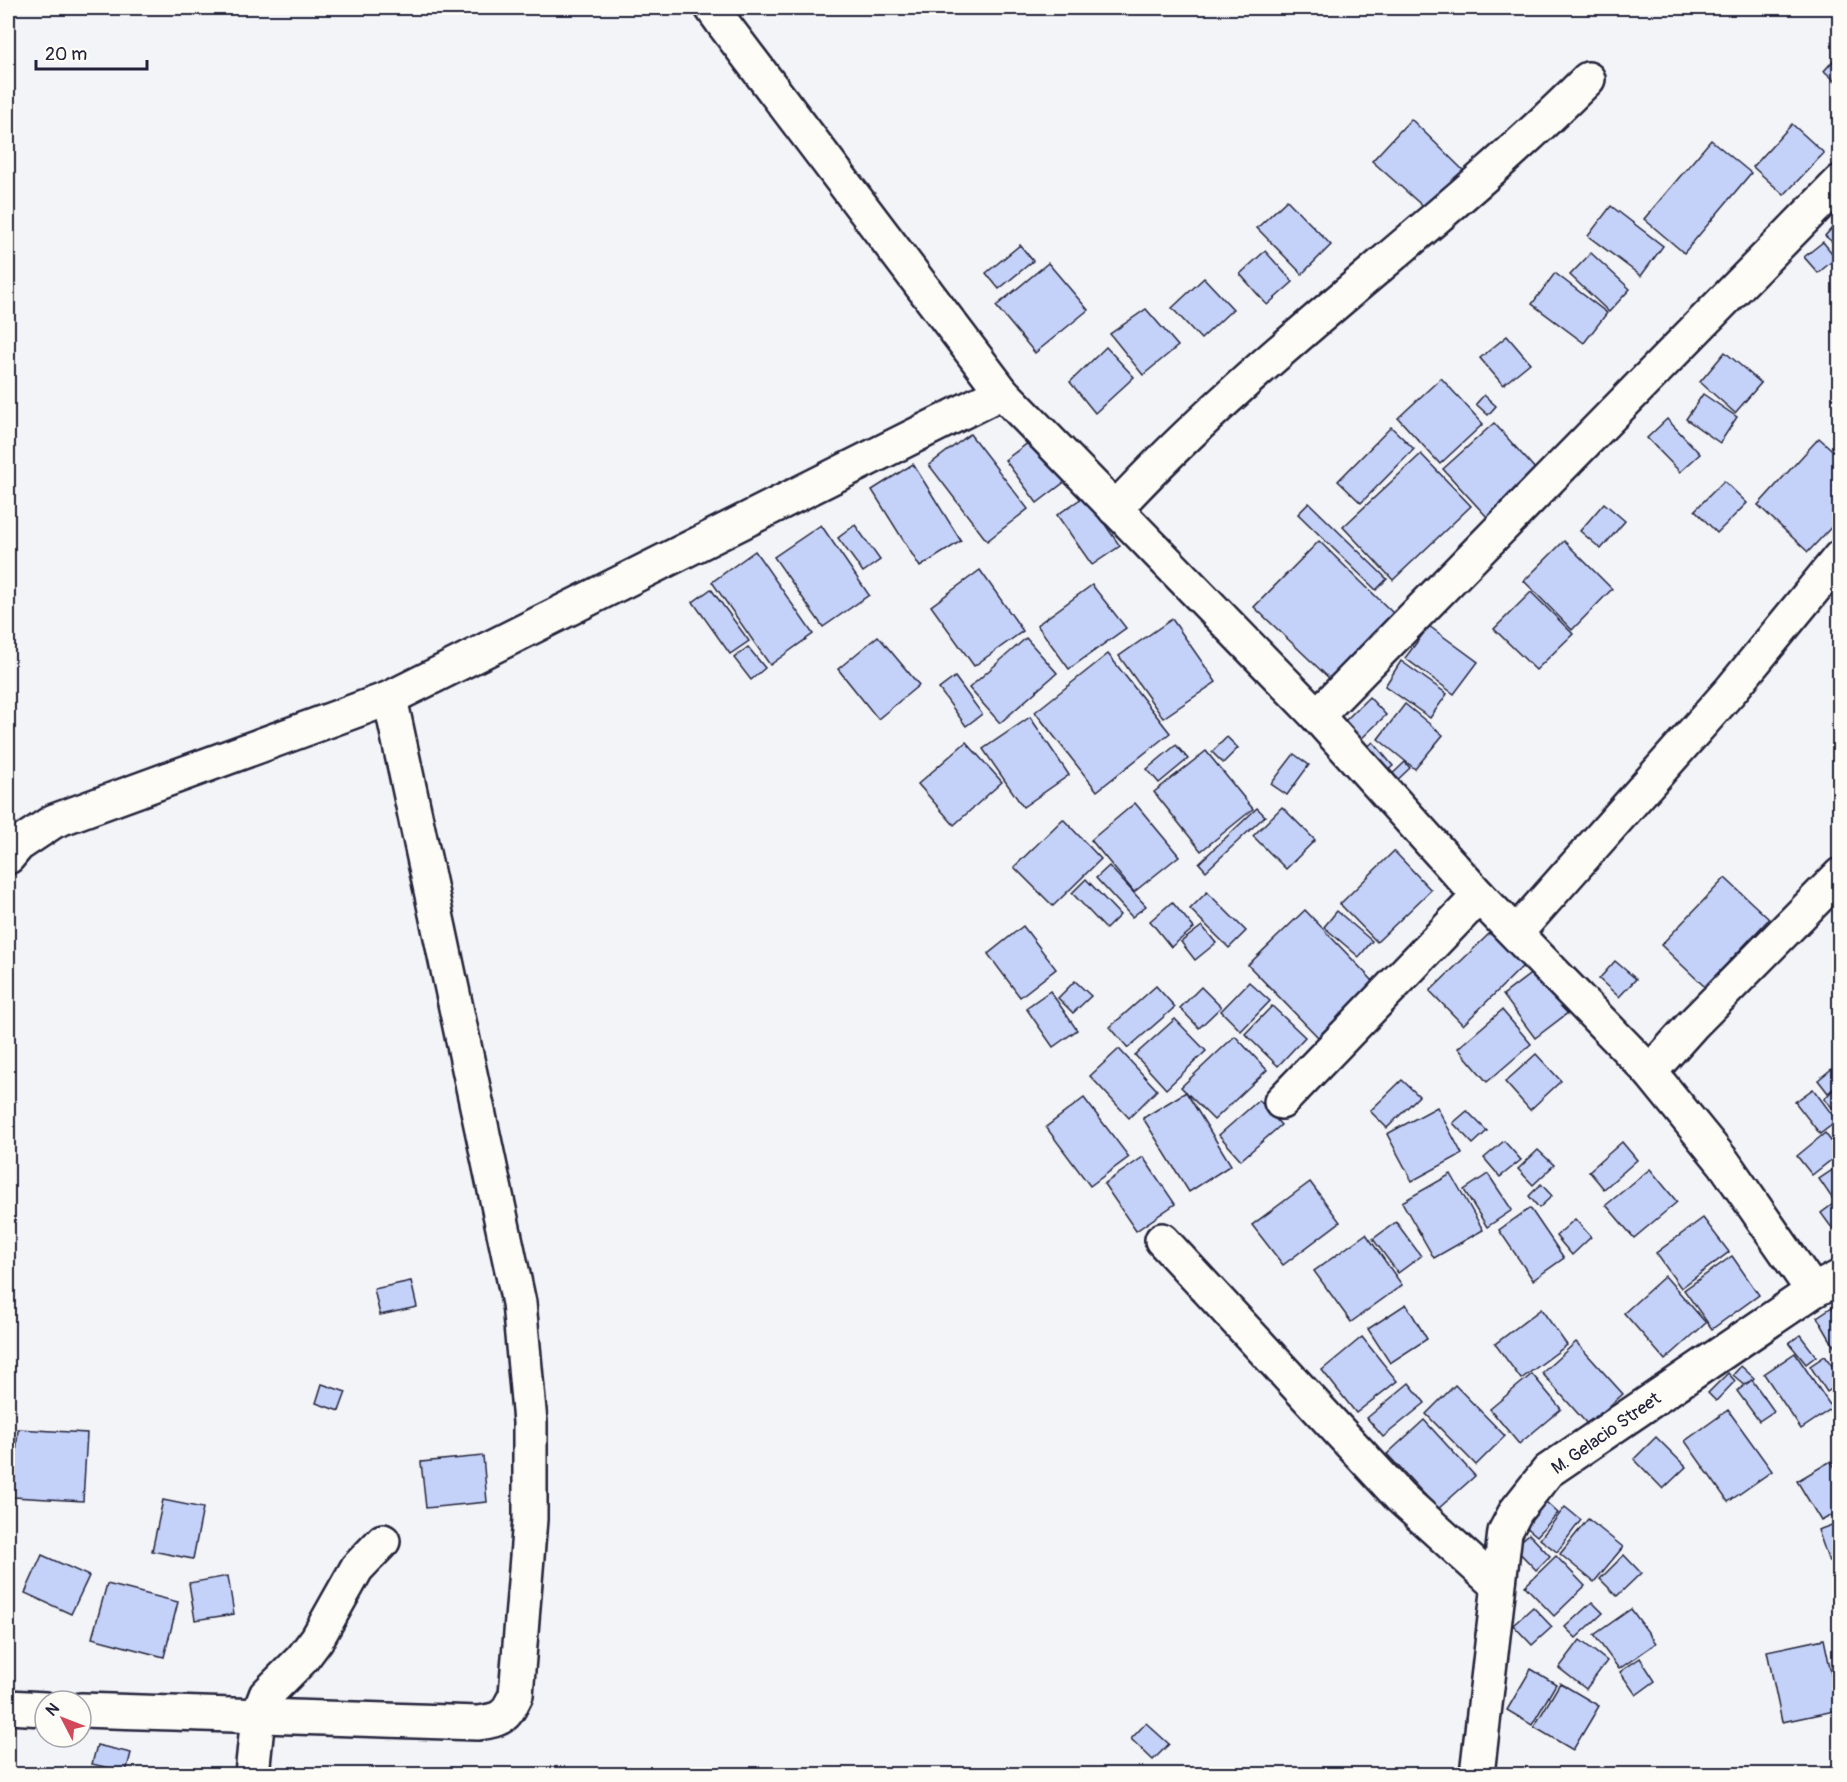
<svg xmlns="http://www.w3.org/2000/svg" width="1847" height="1782" font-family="Pangolin,sans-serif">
	<rect width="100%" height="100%" fill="#f2f4f7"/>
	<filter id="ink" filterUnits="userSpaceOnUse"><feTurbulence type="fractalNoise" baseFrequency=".0167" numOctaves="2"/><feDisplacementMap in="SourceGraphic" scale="12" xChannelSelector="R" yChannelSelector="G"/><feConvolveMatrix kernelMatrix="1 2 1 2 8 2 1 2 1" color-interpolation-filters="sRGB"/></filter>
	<g filter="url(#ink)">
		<g fill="#c4d2f9" stroke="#22223b" stroke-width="1.5">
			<path d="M1840 53V85L1824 71Z"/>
			<path d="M1411 119 1464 171 1426 209 1372 161Z"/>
			<path d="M1792 124 1824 153 1784 195 1753 167Z"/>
			<path d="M1711 140 1751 173 1684 253 1644 219Z"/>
			<path d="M1287 200 1331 245 1302 274 1257 228Z"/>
			<path d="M1611 206 1663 246 1641 276 1588 236Z"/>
			<path d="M1840 219V248L1825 236Z"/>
			<path d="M1823 242 1836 258 1818 273 1804 257Z"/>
			<path d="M1020 245 1033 261 999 289 986 273Z"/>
			<path d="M1265 251 1293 282 1267 305 1240 274Z"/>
			<path d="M1591 253 1630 289 1609 312 1570 275Z"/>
			<path d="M1048 263 1088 310 1035 353 996 306Z"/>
			<path d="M1555 273 1607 313 1584 343 1532 304Z"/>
			<path d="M1204 278 1233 309 1201 339 1172 308Z"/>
			<path d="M1146 309 1178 346 1143 375 1110 334Z"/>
			<path d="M1507 336 1530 363 1503 385 1480 358Z"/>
			<path d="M1106 347 1134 377 1095 413 1070 382Z"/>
			<path d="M1725 352 1761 383 1735 413 1700 382Z"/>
			<path d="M1441 378 1483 424 1440 464 1398 418Z"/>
			<path d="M1703 394 1737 417 1720 443 1686 419Z"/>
			<path d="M1484 395 1496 406 1488 415 1476 404Z"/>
			<path d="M1667 419 1700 454 1680 472 1647 438Z"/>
			<path d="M1494 423 1537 471 1487 517 1443 469Z"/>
			<path d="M1391 427 1414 449 1361 503 1338 481Z"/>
			<path d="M970 434 1028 509 987 541 929 465Z"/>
			<path d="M1040 434 1071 477 1037 503 1005 460Z"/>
			<path d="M1819 438 1840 457V518L1808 552 1758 505Z"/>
			<path d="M1421 454 1471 506 1393 580 1343 527Z"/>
			<path d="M913 464 961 541 920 567 872 490Z"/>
			<path d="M1724 481 1747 503 1717 533 1695 510Z"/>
			<path d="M1085 496 1120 546 1092 565 1057 515Z"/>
			<path d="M1309 503 1387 579 1376 590 1298 514Z"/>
			<path d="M1604 503 1625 521 1601 549 1580 531Z"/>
			<path d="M821 525 869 595 823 627 774 557Z"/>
			<path d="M855 525 880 560 863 572 838 538Z"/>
			<path d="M1319 541 1393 613 1330 679 1254 607Z"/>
			<path d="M1564 541 1612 589 1572 630 1524 581Z"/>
			<path d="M755 551 813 634 770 665 712 582Z"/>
			<path d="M980 570 1023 631 974 666 931 606Z"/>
			<path d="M1092 585 1126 628 1069 669 1037 625Z"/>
			<path d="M711 589 749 641 730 654 693 602Z"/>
			<path d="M1531 592 1573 634 1536 670 1494 629Z"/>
			<path d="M1172 619 1216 682 1163 718 1119 656Z"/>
			<path d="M1429 626 1478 662 1454 694 1405 658Z"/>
			<path d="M878 636 919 685 878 719 838 669Z"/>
			<path d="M1026 638 1057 673 1000 723 969 688Z"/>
			<path d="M748 647 765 668 751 680 734 658Z"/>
			<path d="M1108 654 1170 733 1097 791 1035 712Z"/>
			<path d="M1401 661 1447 694 1430 718 1385 686Z"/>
			<path d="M955 677 982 714 966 726 939 689Z"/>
			<path d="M1369 697 1386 715 1358 742 1341 725Z"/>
			<path d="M1405 704 1443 735 1415 769 1378 739Z"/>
			<path d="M1030 717 1069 775 1023 807 983 749Z"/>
			<path d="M1227 737 1238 748 1223 763 1212 752Z"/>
			<path d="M966 742 1002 782 954 825 918 784Z"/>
			<path d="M1373 742 1393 766 1383 774 1363 751Z"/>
			<path d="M1176 745 1188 759 1159 783 1147 769Z"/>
			<path d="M1206 751 1253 809 1201 851 1154 792Z"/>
			<path d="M1294 754 1309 765 1287 795 1271 784Z"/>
			<path d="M1405 762 1410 768 1392 785 1387 779Z"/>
			<path d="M1135 803 1179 856 1134 892 1091 840Z"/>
			<path d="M1282 807 1315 840 1286 869 1253 836Z"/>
			<path d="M1257 808 1265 816 1206 871 1199 863Z"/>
			<path d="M1063 819 1101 859 1053 906 1014 867Z"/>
			<path d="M1394 851 1431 890 1377 942 1340 904Z"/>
			<path d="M1109 866 1146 906 1132 917 1096 878Z"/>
			<path d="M1725 878 1769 919 1705 987 1661 945Z"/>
			<path d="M1086 879 1120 915 1106 929 1072 893Z"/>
			<path d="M1207 892 1246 931 1229 948 1190 909Z"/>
			<path d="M1172 902 1194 928 1171 947 1150 921Z"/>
			<path d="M1305 910 1374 982 1318 1037 1248 965Z"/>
			<path d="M1337 911 1372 941 1359 957 1324 927Z"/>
			<path d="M1023 926 1056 969 1020 997 988 954Z"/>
			<path d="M1202 926 1216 943 1195 960 1181 942Z"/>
			<path d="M1490 933 1523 966 1463 1025 1430 991Z"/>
			<path d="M1615 961 1636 979 1619 997 1599 979Z"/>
			<path d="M1537 969 1569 1012 1535 1038 1503 995Z"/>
			<path d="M1075 981 1091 996 1073 1013 1058 998Z"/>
			<path d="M1249 982 1270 1001 1241 1031 1221 1011Z"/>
			<path d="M1156 986 1175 1007 1128 1048 1110 1027Z"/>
			<path d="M1201 987 1221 1007 1199 1028 1180 1008Z"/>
			<path d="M1050 991 1077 1030 1053 1047 1026 1008Z"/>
			<path d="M1272 1006 1305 1037 1278 1066 1245 1034Z"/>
			<path d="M1502 1010 1531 1044 1487 1082 1458 1048Z"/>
			<path d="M1175 1019 1206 1051 1166 1089 1135 1055Z"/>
			<path d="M1235 1036 1267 1070 1214 1120 1181 1087Z"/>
			<path d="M1119 1049 1157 1090 1129 1118 1090 1076Z"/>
			<path d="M1536 1054 1561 1081 1530 1110 1505 1082Z"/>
			<path d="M1840 1062V1083L1828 1093 1818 1080Z"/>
			<path d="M1402 1080 1419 1096 1387 1128 1370 1111Z"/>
			<path d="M1813 1089 1837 1121 1820 1134 1795 1102Z"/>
			<path d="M1834 1089 1840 1095V1115L1824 1099Z"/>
			<path d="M1186 1092 1231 1165 1189 1192 1143 1118Z"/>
			<path d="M1084 1098 1129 1157 1090 1186 1046 1127Z"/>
			<path d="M1259 1100 1281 1125 1241 1160 1219 1135Z"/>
			<path d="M1437 1107 1462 1154 1412 1181 1387 1134Z"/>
			<path d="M1467 1111 1487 1131 1473 1144 1453 1123Z"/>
			<path d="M1825 1133 1840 1153 1812 1175 1797 1156Z"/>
			<path d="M1504 1141 1521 1160 1500 1177 1484 1158Z"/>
			<path d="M1622 1142 1637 1160 1604 1189 1589 1171Z"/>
			<path d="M1538 1150 1554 1165 1533 1185 1518 1169Z"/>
			<path d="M1143 1157 1175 1204 1136 1231 1104 1184Z"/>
			<path d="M1840 1165V1193L1832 1198 1819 1179Z"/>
			<path d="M1650 1169 1677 1202 1634 1238 1606 1205Z"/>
			<path d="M1451 1174 1483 1230 1434 1258 1402 1202Z"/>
			<path d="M1488 1174 1512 1210 1487 1227 1464 1190Z"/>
			<path d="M1310 1182 1340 1222 1283 1265 1252 1225Z"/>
			<path d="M1541 1184 1552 1196 1539 1208 1529 1196Z"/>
			<path d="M1840 1199V1239L1821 1213Z"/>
			<path d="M1530 1208 1564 1258 1533 1280 1499 1230Z"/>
			<path d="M1703 1218 1729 1252 1681 1288 1656 1253Z"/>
			<path d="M1575 1219 1591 1237 1572 1255 1556 1236Z"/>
			<path d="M1396 1222 1421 1256 1398 1273 1373 1239Z"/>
			<path d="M1366 1234 1402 1285 1351 1322 1314 1271Z"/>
			<path d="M1732 1256 1759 1295 1712 1329 1684 1290Z"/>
			<path d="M1665 1276 1706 1323 1665 1360 1624 1313Z"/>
			<path d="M411 1281 417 1307 380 1315 374 1289Z"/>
			<path d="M1406 1304 1427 1339 1390 1363 1368 1329Z"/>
			<path d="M1832 1307 1840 1320V1350L1837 1351 1817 1317Z"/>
			<path d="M1541 1309 1567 1345 1521 1379 1495 1344Z"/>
			<path d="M1800 1335 1816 1356 1806 1364 1789 1343Z"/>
			<path d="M1362 1337 1397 1381 1356 1413 1322 1370Z"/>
			<path d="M1576 1342 1623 1394 1588 1425 1542 1373Z"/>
			<path d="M1795 1353 1832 1408 1801 1429 1764 1374Z"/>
			<path d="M1825 1356 1840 1377V1383L1827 1392 1810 1366Z"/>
			<path d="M1741 1366 1754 1378 1747 1387 1733 1375Z"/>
			<path d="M1728 1373 1735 1381 1716 1401 1708 1393Z"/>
			<path d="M1532 1374 1561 1409 1519 1444 1490 1409Z"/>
			<path d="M1752 1380 1774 1411 1759 1421 1737 1391Z"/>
			<path d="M1409 1383 1425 1403 1383 1437 1367 1418Z"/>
			<path d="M322 1384 346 1392 339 1411 316 1403Z"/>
			<path d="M1455 1385 1505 1436 1476 1465 1426 1414Z"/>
			<path d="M1728 1410 1772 1471 1728 1502 1685 1441Z"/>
			<path d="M1424 1420 1475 1476 1438 1509 1387 1454Z"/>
			<path d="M18 1429 87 1433 83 1501 13 1497Z"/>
			<path d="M8 1437 12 1467 8 1468Z"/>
			<path d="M1656 1437 1686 1467 1663 1489 1634 1459Z"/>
			<path d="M483 1456 487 1502 426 1508 421 1462Z"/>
			<path d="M1831 1461 1840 1476V1511L1821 1521 1797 1481Z"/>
			<path d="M163 1500 203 1508 193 1559 152 1551Z"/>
			<path d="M1546 1502 1558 1513 1537 1536 1525 1526Z"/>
			<path d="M1565 1507 1581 1520 1557 1552 1540 1539Z"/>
			<path d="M1588 1519 1623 1547 1594 1582 1560 1554Z"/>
			<path d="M1840 1522V1558L1829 1562 1818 1530Z"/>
			<path d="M1529 1534 1550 1556 1536 1570 1514 1547Z"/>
			<path d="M42 1555 89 1576 71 1614 25 1593Z"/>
			<path d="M1624 1555 1641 1573 1617 1596 1600 1579Z"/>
			<path d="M1556 1556 1585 1586 1554 1616 1525 1586Z"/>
			<path d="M228 1576 234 1614 195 1620 189 1583Z"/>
			<path d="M107 1584 178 1602 164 1657 92 1638Z"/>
			<path d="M1592 1602 1603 1613 1576 1638 1565 1627Z"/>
			<path d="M1533 1607 1552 1627 1532 1645 1513 1625Z"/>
			<path d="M1631 1609 1656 1643 1619 1669 1594 1635Z"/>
			<path d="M1824 1639 1839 1710 1782 1722 1767 1651Z"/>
			<path d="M1580 1640 1607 1661 1586 1689 1559 1668Z"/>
			<path d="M1640 1658 1655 1681 1636 1695 1620 1672Z"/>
			<path d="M1531 1669 1556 1684 1532 1725 1507 1710Z"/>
			<path d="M1560 1683 1599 1706 1573 1750 1534 1727Z"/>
			<path d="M1146 1723 1169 1744 1153 1760 1131 1739Z"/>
			<path d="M97 1745 131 1753 126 1772 92 1764Z"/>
		</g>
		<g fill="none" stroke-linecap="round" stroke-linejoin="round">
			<defs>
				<g id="street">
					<path d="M712 8 722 22 1002 392 1317 716 1479 896 1650 1072 1724 1163 1813 1291"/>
					<path d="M1115 509C1260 352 1437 230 1588 79"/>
					<path d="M1317 716 1840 182"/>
					<path d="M8 857 18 845 54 821 390 698 1002 392"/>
					<path d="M1516 933 1731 690 1840 557"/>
					<path d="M1650 1072 1692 1025 1840 875"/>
					<path d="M1281 1102 1479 896"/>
					<path d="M1162 1240 1401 1498 1498 1586"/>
					<path d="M8 1707 45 1709"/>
					<path d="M81 1710 478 1723C504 1719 505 1717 516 1695L530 1519V1422L519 1303 390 698"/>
					<path d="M252 1774 258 1716 266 1695 302 1659 317 1639 357 1568 383 1541"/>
				</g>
				<path id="secondary" d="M1477 1774 1505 1532 1516 1511 1548 1471 1813 1291 1840 1277"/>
			</defs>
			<use href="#street" stroke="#22223b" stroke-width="38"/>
			<use href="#secondary" stroke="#22223b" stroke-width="38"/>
			<use href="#street" stroke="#fdfcf7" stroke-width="33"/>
			<use href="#secondary" stroke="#fdfcf7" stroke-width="33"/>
		</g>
	</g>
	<g text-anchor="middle" stroke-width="4.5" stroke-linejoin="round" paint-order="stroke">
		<g font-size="18" fill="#22223b" stroke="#fdfcf7">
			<text transform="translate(1606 1433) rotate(-35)" y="6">M. Gelacio Street</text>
		</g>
	</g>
	<rect width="1847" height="1782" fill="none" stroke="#fdfcf7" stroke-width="30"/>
	<rect x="15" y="15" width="1817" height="1752" fill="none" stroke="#22223b" stroke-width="2" filter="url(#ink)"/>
	<g transform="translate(63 1719) rotate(312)"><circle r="28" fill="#fdfcf7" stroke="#a5a5ac" stroke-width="1.5"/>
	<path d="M0-4.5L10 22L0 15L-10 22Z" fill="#d1495b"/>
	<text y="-9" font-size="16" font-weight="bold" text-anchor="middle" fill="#22223b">N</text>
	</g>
	<path d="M36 60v9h111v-9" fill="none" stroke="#22223b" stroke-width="3"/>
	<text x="45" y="60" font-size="18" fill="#22223b" stroke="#fdfcf7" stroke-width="4.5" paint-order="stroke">20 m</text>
</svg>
